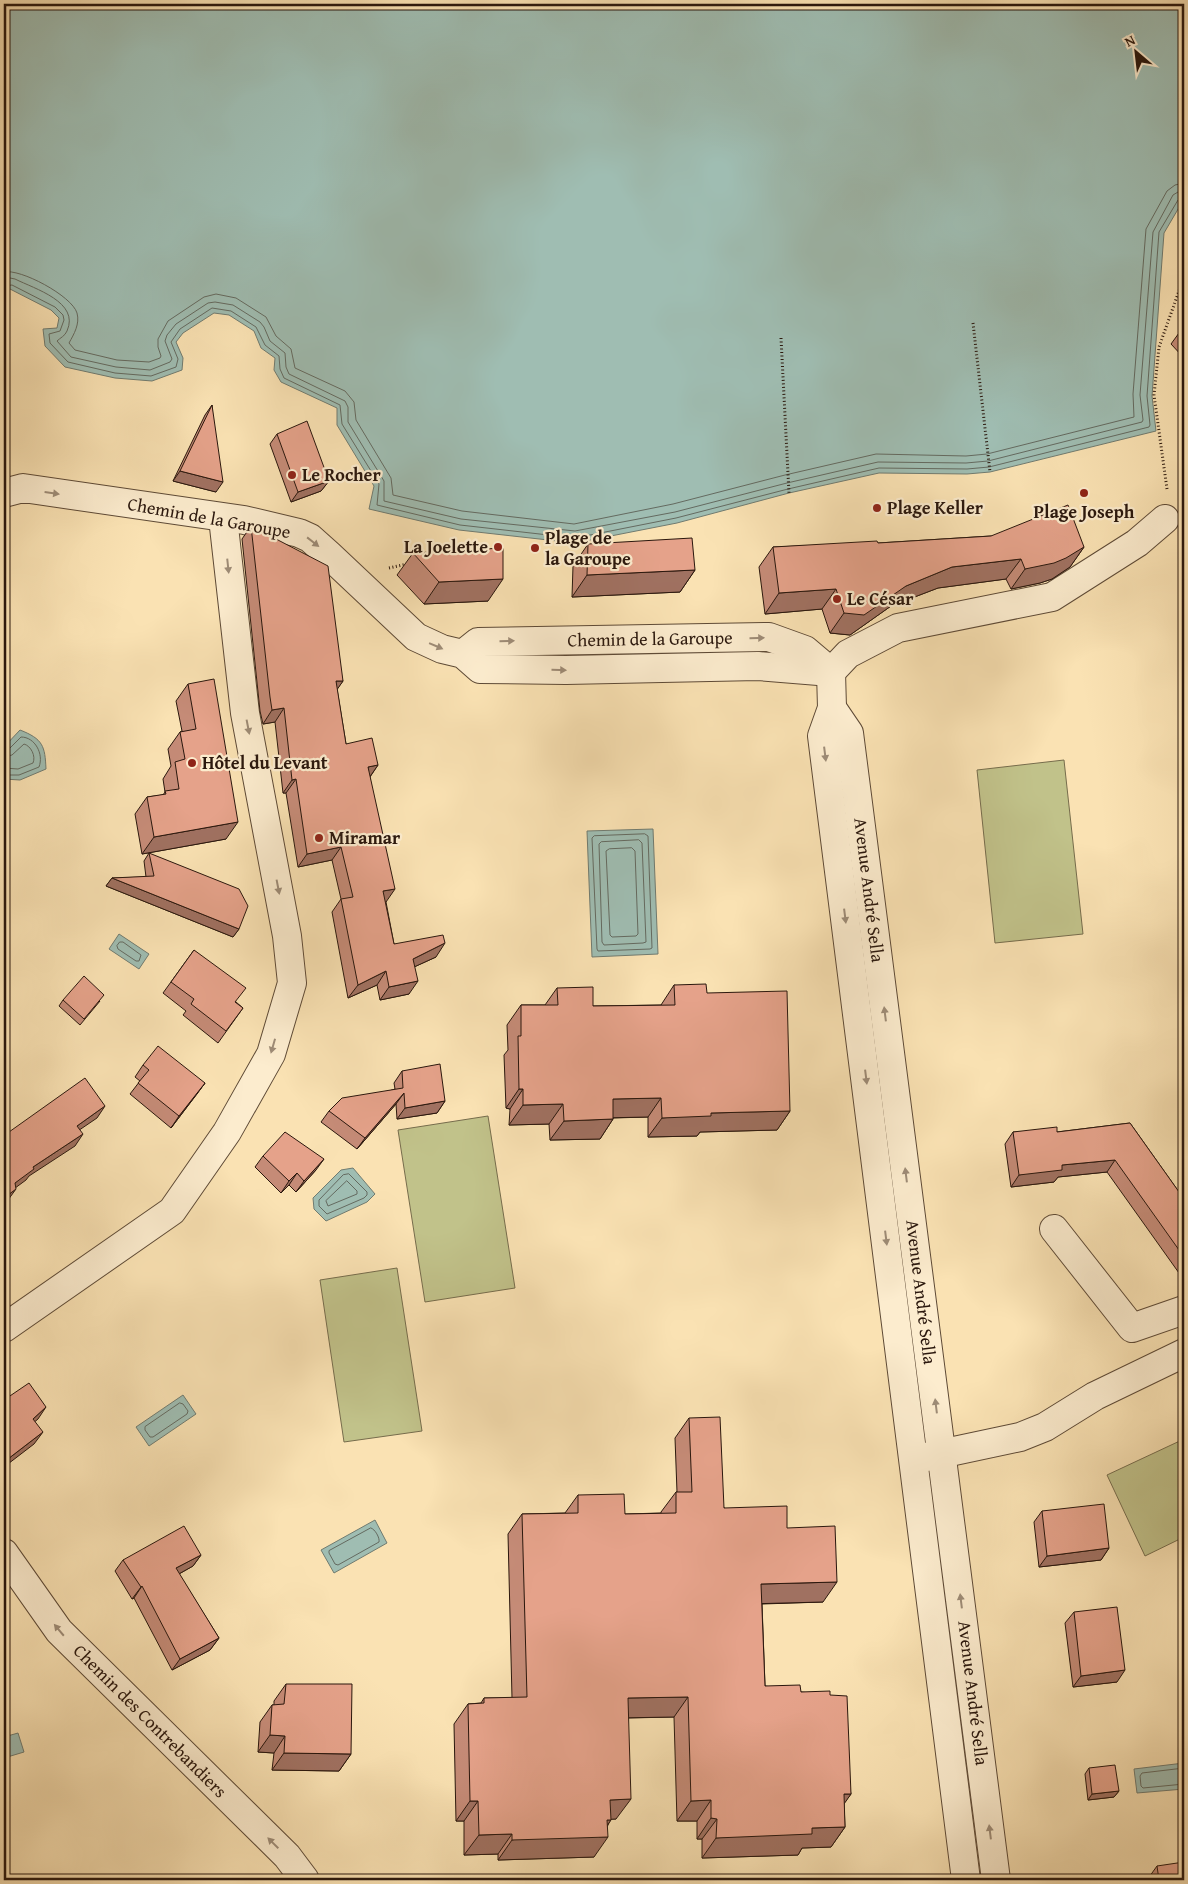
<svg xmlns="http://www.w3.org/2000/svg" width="1188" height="1884" font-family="'Gentium Book Plus',serif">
	<rect width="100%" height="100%" fill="#fae2b3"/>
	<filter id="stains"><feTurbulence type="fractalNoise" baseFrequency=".004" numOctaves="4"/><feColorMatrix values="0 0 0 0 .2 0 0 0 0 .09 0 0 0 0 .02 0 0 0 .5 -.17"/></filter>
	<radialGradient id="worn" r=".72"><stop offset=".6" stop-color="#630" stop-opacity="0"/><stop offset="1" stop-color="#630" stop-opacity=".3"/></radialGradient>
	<g fill="#c1c28a" stroke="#766c4c">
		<path d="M1064 760 1083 934 995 943 977 770Z"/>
		<path d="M488 1116 515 1288 425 1302 398 1130Z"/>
		<path d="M397 1268 422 1431 344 1442 320 1280Z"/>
		<path d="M1184 1439V1537L1145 1556 1107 1475Z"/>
	</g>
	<g fill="#9fbdb2" stroke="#707b70">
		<path d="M4 4H1184V199L1164 233 1152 396 1156 431 990 472 967 474 879 473 789 493 677 523 575 543 459 530 369 509 374 486 337 425V408L281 382 274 370 275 358 261 348 254 331 229 315 214 313 183 333 176 342 183 358 182 370 152 381 115 378 65 367 45 346 43 329 57 328 59 318 51 310 10 289 4 292Z"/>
		<path d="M20 730C43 739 45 746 46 769L20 780 4 779V747Z"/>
		<path d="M653 829 658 954 592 957 587 831Z"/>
		<path d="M119 934 149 954 139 969 109 949Z"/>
		<path d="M353 1168 375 1194 367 1202 326 1221 314 1209 313 1198 341 1170Z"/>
		<path d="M183 1395 196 1414 149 1446 136 1427Z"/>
		<path d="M375 1520 387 1543 334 1573 321 1550Z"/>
		<path d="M18 1733 24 1752 4 1758V1737Z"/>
		<path d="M1184 1763V1789L1137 1793 1134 1769Z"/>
	</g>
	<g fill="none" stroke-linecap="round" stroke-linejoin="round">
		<g stroke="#646a60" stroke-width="1">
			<path d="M4 272C20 268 72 296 77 313 80 324 74 334 69 343L75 350 117 360 149 362 160 358 161 356 158 347V339L168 321 204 297 216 294 236 298 266 317 276 336 291 349 295 368 345 391 354 402 356 420 391 478 393 495 462 511 574 524 673 504 785 475 876 454 966 456 987 454 1134 417 1133 394 1146 229 1167 191 1175 185 1184 183"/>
			<path d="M4 280 10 278 15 279C35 289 80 302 67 331 65 336 60 338 57 341L71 357 116 367 150 370 170 362 172 359 165 341 167 335 176 324 208 303 215 302 233 305 260 322 264 327 270 341 285 353 286 367 289 374 345 401 348 407V422L384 481V501L461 519 575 531 675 512 787 483 878 462 966 463 988 461 1142 422 1143 420 1140 395 1153 232 1173 195 1178 192 1184 191"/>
			<path d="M4 286 12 285 55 307 63 315 64 320 60 331 49 334 50 343 68 362 115 373 151 376 176 367 178 359 171 342 180 329 212 308 231 311 256 327 265 345 279 356 280 369 284 378 340 405 342 424 379 484 377 505 460 525 575 538 676 518 788 489 879 468 967 469 989 467 1149 427 1150 425 1147 396 1159 232 1178 200 1184 197"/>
			<path d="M4 750 9 749 21 737C35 737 44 754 39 767L19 775H4"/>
			<path d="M4 757 12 755 24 744C31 746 36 756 33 763L18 769 4 768"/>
			<path d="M645 834 648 836 652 948 650 949 598 951 597 949 592 838 594 836Z"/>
			<path d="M639 840 642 843 646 942 643 943 604 945 602 942 599 844 601 842Z"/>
			<path d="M632 848 635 851 638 934 636 936 612 937 610 935 606 851 609 849Z"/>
			<path d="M120 942H123L141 955 139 961H136L118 949 117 946Z"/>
			<path d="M349 1174 367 1192V1195L364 1198 327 1214 319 1206V1200L343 1175Z"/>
			<path d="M347 1181 357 1191V1194L328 1206 326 1201Z"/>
			<path d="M180 1403 183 1404 188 1411 187 1414 153 1437H150L145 1430V1427Z"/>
			<path d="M371 1528C375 1529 380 1538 379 1542L338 1565 335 1564 329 1553V1551Z"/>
			<path d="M1184 1768 1142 1773 1140 1776 1141 1786 1143 1788 1184 1784"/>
		</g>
		<defs>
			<g id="minor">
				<path d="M4 493 23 488 244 520 299 533 310 538 329 555 416 637 442 649 463 654 480 669 566 670 758 666 831 672 848 654 898 628 1052 597 1137 543 1165 519"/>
				<path d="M463 654 478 642 769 637 805 650 831 672"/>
				<path d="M831 672 832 708 822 736 966 1880"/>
				<path d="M832 708 849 733 996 1880"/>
				<path d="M1054 1229 1132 1328 1184 1310"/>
				<path d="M4 1328 172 1211 227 1132 271 1054 292 983 287 936 245 713 223 518"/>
				<path d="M926 1457 1020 1437 1045 1427 1095 1396 1184 1353"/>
				<path d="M4 1553 59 1631 287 1856 305 1880"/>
			</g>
		</defs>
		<use href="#minor" stroke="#5e4a36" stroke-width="30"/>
		<g stroke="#2a170d" stroke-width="3" stroke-dasharray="1 2.5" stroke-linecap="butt">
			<path d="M973 323 990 472"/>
			<path d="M781 338 789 493"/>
			<path d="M1167 489 1154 395 1159 347 1184 277"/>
			<path d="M389 568 407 564"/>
		</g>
		<use href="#minor" stroke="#fcecce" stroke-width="28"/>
	</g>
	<g fill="#c58b77" stroke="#2a170d">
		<path d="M1184 327V358L1171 344 1179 333Z"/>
		<path d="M212 405 216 492 173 481 205 415Z"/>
		<path d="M277 434 329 481 321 491 291 502 270 444Z"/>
		<path d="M251 526 343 681 337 689 346 744 378 765 370 777 386 902 394 944 436 957 414 967 409 994 380 1000 377 985 348 998 332 912 341 899 332 860 298 867 286 793H283L275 722 263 724 260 711 242 539Z"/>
		<path d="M991 536 1084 547 1070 567 1052 579 1040 583 1011 589 1006 579 938 588 891 606 850 635 830 633 822 609 765 614 759 567 773 547 878 543Z"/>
		<path d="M588 544 695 570 680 592 572 597 573 566Z"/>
		<path d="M413 553 488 601 424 604 397 575Z"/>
		<path d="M188 684 226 839 142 854 135 814 147 797 163 795 165 792 163 779 171 766 168 749 180 732 182 731 176 701Z"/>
		<path d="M149 853 239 929 233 937 106 886 112 878 146 877 144 861Z"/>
		<path d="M194 950 236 1002 243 1008 218 1043 183 1015 186 1011 163 993Z"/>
		<path d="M674 985 707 993 790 1111 777 1130 700 1132 697 1136 648 1137V1117L613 1118V1119L600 1139 550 1140 549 1124 509 1125 510 1109 506 1108 504 1055 508 1050 507 1025 521 1005H545L557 988 593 1006 661 1005Z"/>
		<path d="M63 1000 100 1001 80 1025 59 1006Z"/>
		<path d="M143 1065 205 1083 171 1128 130 1094 140 1081 135 1077Z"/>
		<path d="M402 1071 445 1101 437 1113 397 1119 396 1104 357 1149 321 1122 329 1111 395 1089 394 1083Z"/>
		<path d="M1130 1123 1184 1199V1280L1107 1172 1058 1177 1054 1182 1011 1187 1005 1144 1013 1132H1057Z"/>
		<path d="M263 1156 316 1170 296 1192 289 1185 281 1193 255 1167Z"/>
		<path d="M689 1418 724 1508 787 1528 823 1602 762 1604 765 1686 801 1692 830 1695 851 1794 844 1803 845 1827 831 1847 802 1848 798 1855 702 1858V1839H697V1821H677L674 1717 628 1718 616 1819H611L608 1825 594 1857 498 1860V1854L464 1855V1821H456L454 1724 468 1704 481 1703 484 1698H512L508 1534 522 1514 565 1513 578 1495 625 1514 661 1513V1512L676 1492H677L675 1438Z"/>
		<path d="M1042 1511 1109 1548 1101 1560 1039 1567 1034 1522Z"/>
		<path d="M201 1555 193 1566 179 1574 219 1638 210 1650 172 1670 134 1598 132 1599 115 1571 123 1560Z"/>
		<path d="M1074 1612 1117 1682 1073 1687 1065 1623Z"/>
		<path d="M286 1684 351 1754 339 1771 272 1770 274 1753 258 1752 260 1722 272 1705H274V1701Z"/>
		<path d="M1089 1768 1119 1791 1114 1797 1088 1800 1085 1774Z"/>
		<path d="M1157 1866 1184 1880H1147Z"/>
	</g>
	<g fill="#a07161" stroke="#2a170d">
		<path d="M180 471 223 482 216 492 173 481Z"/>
		<path d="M329 481 321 491 291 502 298 492Z"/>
		<path d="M1084 547 1070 567 1052 579 1040 583 1011 589 1025 569Z"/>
		<path d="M1021 559 1006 579 938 588 891 606 850 635 830 633 844 613 906 586 952 567Z"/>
		<path d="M695 570 680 592 572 597 587 575Z"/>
		<path d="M503 579 488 601 424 604 439 582Z"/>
		<path d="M836 589 822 609 765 614 779 593Z"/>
		<path d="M336 681H343L334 694Z"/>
		<path d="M284 708 275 722 263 724 272 710Z"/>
		<path d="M378 765 369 778 368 767Z"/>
		<path d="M296 779 286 793H283L292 780Z"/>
		<path d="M238 822 226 839 142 854 154 837Z"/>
		<path d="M341 847 332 860 298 867 307 854Z"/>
		<path d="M112 878 239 929 233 937 106 886Z"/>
		<path d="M395 889 386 902 374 904 383 891Z"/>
		<path d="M445 943 436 957 403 972 413 959Z"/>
		<path d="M386 971 377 985 348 998 358 985Z"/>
		<path d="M418 981 409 994 380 1000 389 987Z"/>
		<path d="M205 1083 197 1094 171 1128 179 1116Z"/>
		<path d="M519 1089H523L510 1109 506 1108Z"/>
		<path d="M404 1093 396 1104 357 1149 365 1138Z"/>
		<path d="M661 1098 648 1117 599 1118 613 1099Z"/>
		<path d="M445 1101 437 1113 397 1119 405 1108Z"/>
		<path d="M563 1104 549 1124 509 1125 523 1105Z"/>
		<path d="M105 1106 97 1118 69 1137 77 1126Z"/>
		<path d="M790 1111 777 1130 700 1132 697 1136 648 1137 662 1118 711 1113Z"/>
		<path d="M613 1119 600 1139 550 1140 564 1121Z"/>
		<path d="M83 1134 75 1146 29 1176 26 1180 7 1194 15 1183 33 1167Z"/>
		<path d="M324 1159 316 1170 296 1192 304 1181Z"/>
		<path d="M1115 1160 1107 1172 1058 1177 1054 1182 1011 1187 1019 1175 1062 1165Z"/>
		<path d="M297 1173 289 1185 281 1193 289 1181Z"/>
		<path d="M16 1189 8 1200 4 1204V1198Z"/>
		<path d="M46 1407 38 1419 24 1431 33 1419Z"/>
		<path d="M43 1432 34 1444 4 1467V1462Z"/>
		<path d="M1109 1548 1101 1560 1039 1567 1047 1556Z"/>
		<path d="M201 1555 193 1566 168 1580 176 1568Z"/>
		<path d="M837 1582 823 1602 747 1604 761 1584Z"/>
		<path d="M142 1586 134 1598 132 1599 141 1587Z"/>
		<path d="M219 1638 210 1650 172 1670 180 1659Z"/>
		<path d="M1125 1670 1117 1682 1073 1687 1081 1676Z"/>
		<path d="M688 1697 674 1717 614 1718 628 1698Z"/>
		<path d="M270 1735 285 1736 274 1753 258 1752Z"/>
		<path d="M284 1753 351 1754 339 1771 272 1770Z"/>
		<path d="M1119 1791 1114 1797 1088 1800 1092 1794Z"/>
		<path d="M844 1794H851L837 1814Z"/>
		<path d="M631 1799 616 1819 596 1820 610 1800Z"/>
		<path d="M711 1800 697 1821H677L691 1801Z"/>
		<path d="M470 1801H478L464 1821H456Z"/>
		<path d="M711 1818 717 1819 702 1839H697Z"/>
		<path d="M607 1820H611L599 1837H608L594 1857 498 1860 512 1840Z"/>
		<path d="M845 1827 831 1847 802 1848 798 1855 702 1858 716 1838 812 1828Z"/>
		<path d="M512 1834 498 1854 464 1855 479 1835Z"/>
	</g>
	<g fill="#e5a28a" stroke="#2a170d">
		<path d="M1184 327V338L1179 333Z"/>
		<path d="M212 405 223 482 180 471Z"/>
		<path d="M307 421 329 481 298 492 277 434Z"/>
		<path d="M1068 505 1084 547 1066 558 1054 563 1025 569 1021 559 952 567 906 586 864 615 844 613 836 589 779 593 773 547 877 541 878 543 991 536Z"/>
		<path d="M251 526 328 566 343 681H336L346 744 372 738 378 765 368 767 395 889 383 891 394 944 443 935 445 943 413 959 418 981 389 987 386 971 358 985 341 899 353 897 341 847 307 854 296 779 292 780 284 708 272 710 270 697Z"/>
		<path d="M692 538 695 570 587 575 588 544Z"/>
		<path d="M503 548V579L439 582 413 553Z"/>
		<path d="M214 679 238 822 154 837 147 797 166 794 165 791 179 789 175 762 185 759 180 732 196 729 188 684Z"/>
		<path d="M149 853 239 889 248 906 239 929 112 878 154 876Z"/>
		<path d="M194 950 246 988 235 1002 243 1008 226 1031 191 1004 194 999 171 982Z"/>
		<path d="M84 976 104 995 84 1019 63 1000Z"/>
		<path d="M706 984 707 993 787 991 790 1111 711 1113V1116L662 1118 661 1098 613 1099V1119L564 1121 563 1104 523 1105V1089H519L518 1036H521V1005H558L557 988 593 987V1006L675 1005 674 985Z"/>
		<path d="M158 1046 205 1083 179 1116 138 1083 149 1070 143 1065Z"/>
		<path d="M440 1064 445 1101 405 1108 404 1093 365 1138 329 1111 342 1098 403 1088 402 1071Z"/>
		<path d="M85 1078 105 1106 77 1126 83 1134 33 1167 34 1169 15 1183 16 1189 4 1198V1124L9 1132Z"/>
		<path d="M1130 1123 1184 1199V1257L1115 1160 1062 1165V1170L1019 1175 1013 1132 1057 1127V1132Z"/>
		<path d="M285 1132 324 1159 304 1181 297 1173 289 1181 263 1156Z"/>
		<path d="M29 1383 46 1407 33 1419 43 1432 4 1462V1400Z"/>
		<path d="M720 1417 724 1508 787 1506V1528L835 1526 837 1582 761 1584 765 1686 800 1685 801 1692 830 1691V1695L847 1696 851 1794H844L845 1827 812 1828V1834L716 1838 717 1819 711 1818V1800L691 1801 688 1697 628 1698 631 1799 610 1800 611 1820H607L608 1837 512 1840V1834L479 1835 478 1801H470L468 1704 484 1703V1698L527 1697 522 1514 578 1513V1495L624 1494 625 1514 676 1513V1492H692L689 1418Z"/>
		<path d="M1104 1504 1109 1548 1047 1556 1042 1511Z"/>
		<path d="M184 1526 201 1555 176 1568 219 1638 180 1659 142 1586 141 1587 123 1560Z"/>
		<path d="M1117 1607 1125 1670 1081 1676 1074 1612Z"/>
		<path d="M286 1684H352L351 1754 284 1753 285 1736 270 1735 272 1705 284 1704Z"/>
		<path d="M1115 1765 1119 1791 1092 1794 1089 1768Z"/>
		<path d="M1184 1862V1880H1159L1157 1866Z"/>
	</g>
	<defs><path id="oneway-solid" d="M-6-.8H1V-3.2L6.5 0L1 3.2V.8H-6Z" transform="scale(1.25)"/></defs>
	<g fill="#9e8c77">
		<use href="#oneway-solid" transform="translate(52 493) rotate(8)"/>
		<use href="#oneway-solid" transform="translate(313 542) rotate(38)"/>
		<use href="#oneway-solid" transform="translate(228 566) rotate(84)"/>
		<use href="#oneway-solid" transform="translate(757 638) rotate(-1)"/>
		<use href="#oneway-solid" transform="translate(507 641) rotate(-1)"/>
		<use href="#oneway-solid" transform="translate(436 646) rotate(23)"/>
		<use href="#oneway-solid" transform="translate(559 670) rotate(1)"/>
		<use href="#oneway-solid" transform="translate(248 727) rotate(79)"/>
		<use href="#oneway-solid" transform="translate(825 754) rotate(83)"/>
		<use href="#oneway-solid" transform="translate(278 887) rotate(79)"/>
		<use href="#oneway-solid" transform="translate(845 916) rotate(83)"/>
		<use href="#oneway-solid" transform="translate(885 1014) rotate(-97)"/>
		<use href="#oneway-solid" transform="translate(273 1046) rotate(106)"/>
		<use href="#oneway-solid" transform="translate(866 1077) rotate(83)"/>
		<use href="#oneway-solid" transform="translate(906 1175) rotate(-97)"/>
		<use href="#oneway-solid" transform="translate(886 1238) rotate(83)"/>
		<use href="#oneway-solid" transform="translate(936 1406) rotate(-97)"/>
		<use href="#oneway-solid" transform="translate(961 1601) rotate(-97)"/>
		<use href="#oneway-solid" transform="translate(59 1630) rotate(-130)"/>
		<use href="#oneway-solid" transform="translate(990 1832) rotate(-97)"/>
		<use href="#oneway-solid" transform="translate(273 1843) rotate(-135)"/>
	</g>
	<g fill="#8f2418" stroke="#fcecce" stroke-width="2">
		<circle cx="292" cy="475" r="5"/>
		<circle cx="1084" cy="493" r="5"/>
		<circle cx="877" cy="508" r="5"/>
		<circle cx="498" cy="547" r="5"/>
		<circle cx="535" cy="548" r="5"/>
		<circle cx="837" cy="599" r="5"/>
		<circle cx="192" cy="763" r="5"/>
		<circle cx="319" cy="838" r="5"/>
	</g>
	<g text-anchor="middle" stroke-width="4.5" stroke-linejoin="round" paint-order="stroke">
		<g font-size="18" font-weight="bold" fill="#2a170d" stroke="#fcecce" text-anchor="start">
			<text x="302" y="481">Le Rocher</text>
			<text x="887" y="514">Plage Keller</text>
			<text x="1084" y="518" text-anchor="middle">Plage Joseph</text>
			<text x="545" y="544">Plage de<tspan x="545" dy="21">la Garoupe</tspan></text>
			<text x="488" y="553" text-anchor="end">La Joelette</text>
			<text x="847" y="605">Le César</text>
			<text x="202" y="769">Hôtel du Levant</text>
			<text x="329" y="844">Miramar</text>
		</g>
		<g font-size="18" fill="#2a170d" stroke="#fcecce">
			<text transform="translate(209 518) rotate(10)" y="6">Chemin de la Garoupe</text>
			<text transform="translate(650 639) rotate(-1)" y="6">Chemin de la Garoupe</text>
			<text transform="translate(869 890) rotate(83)" y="6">Avenue André Sella</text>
			<text transform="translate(921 1292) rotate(83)" y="6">Avenue André Sella</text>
			<text transform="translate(973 1693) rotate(83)" y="6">Avenue André Sella</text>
			<text transform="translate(150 1721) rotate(45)" y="6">Chemin des Contrebandiers</text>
		</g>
	</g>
	<rect width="1188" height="1884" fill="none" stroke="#fae2b3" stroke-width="20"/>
	<rect x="5" y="5" width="1178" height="1874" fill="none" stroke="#2a170d" stroke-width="2.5"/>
	<rect x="10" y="10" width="1168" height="1864" fill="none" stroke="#2a170d"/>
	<g transform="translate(1136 52) rotate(332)" stroke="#fcecce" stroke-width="4" paint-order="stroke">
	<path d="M0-4L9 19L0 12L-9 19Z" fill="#2a170d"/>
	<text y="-8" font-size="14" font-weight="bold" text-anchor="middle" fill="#2a170d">N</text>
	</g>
	<rect width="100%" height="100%" filter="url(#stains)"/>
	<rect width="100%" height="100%" fill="url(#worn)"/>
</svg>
